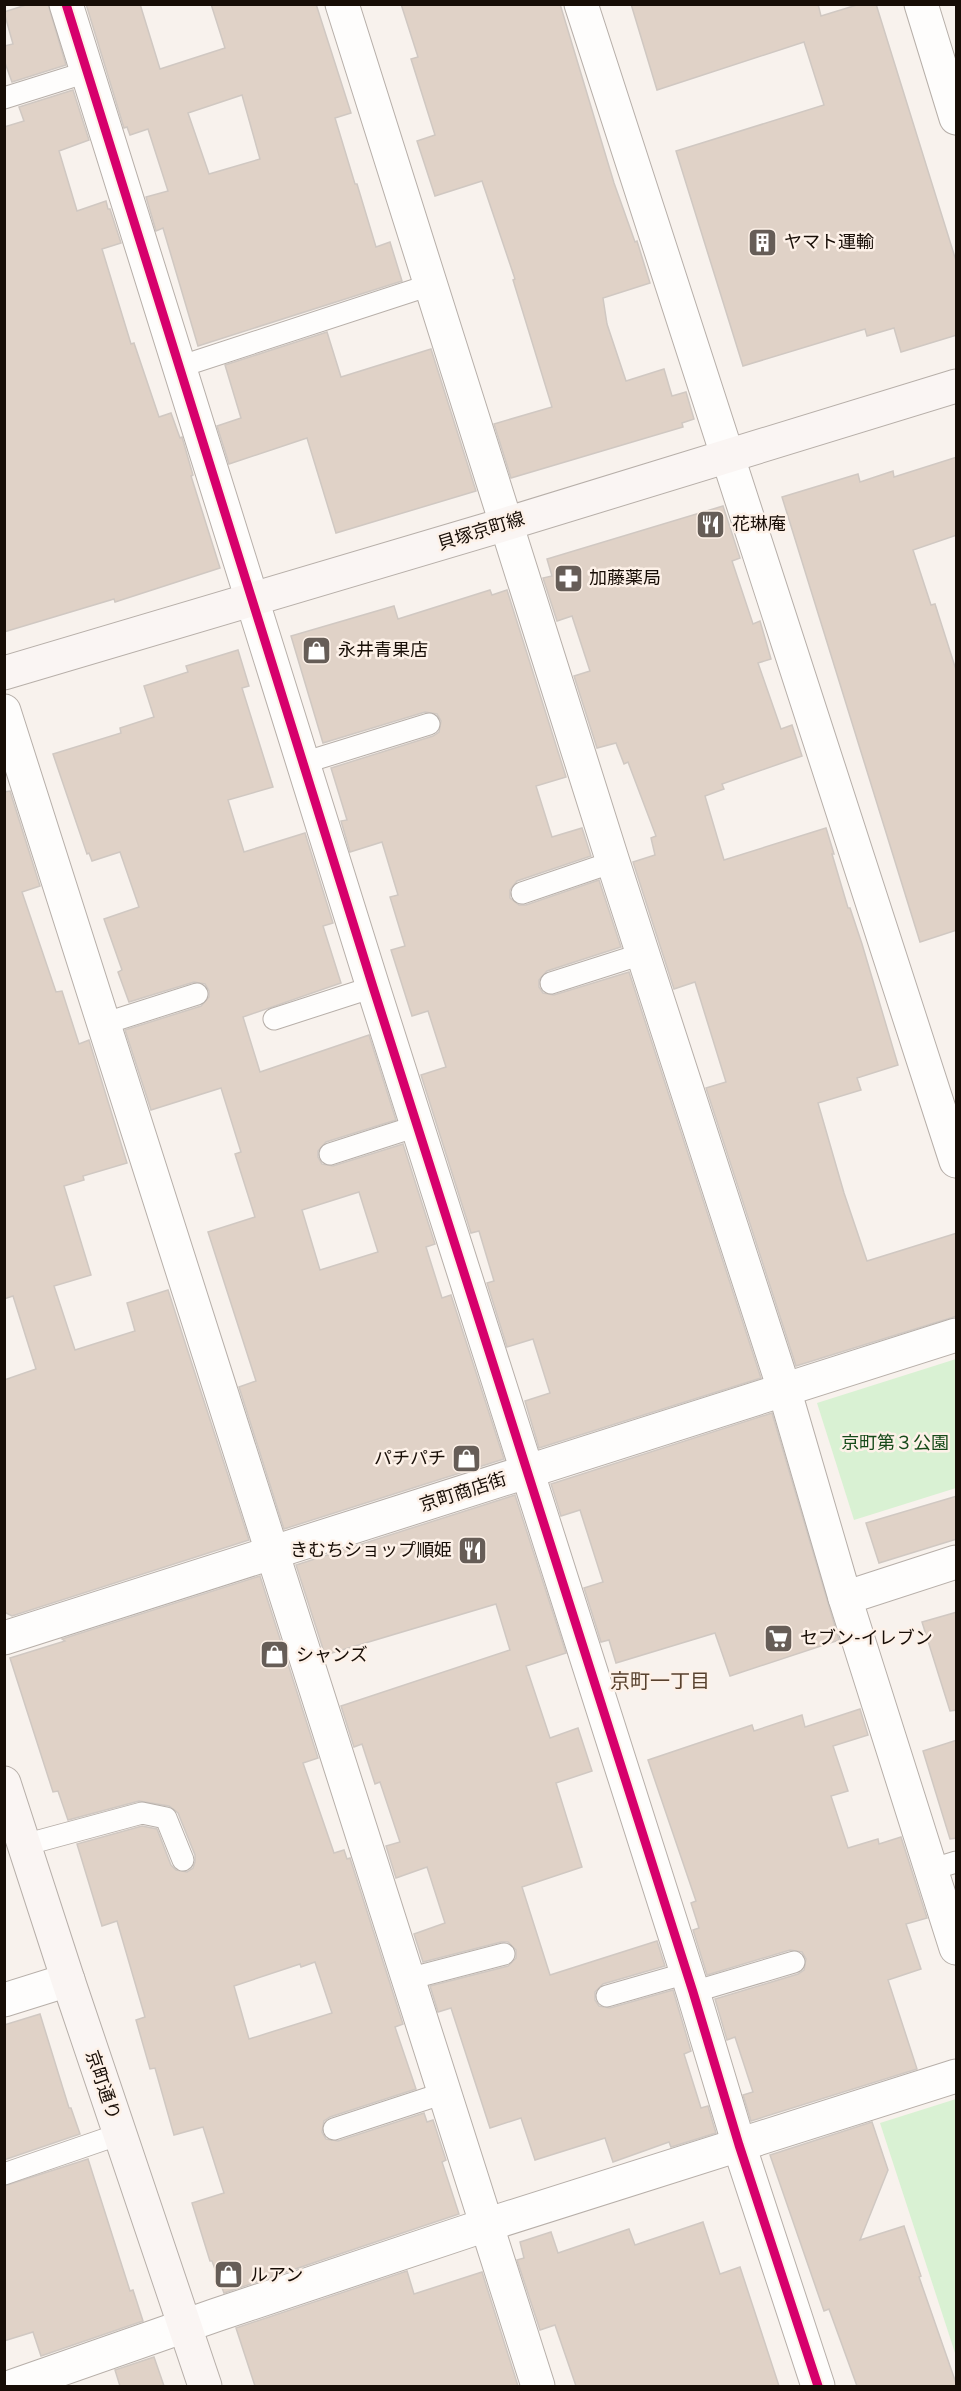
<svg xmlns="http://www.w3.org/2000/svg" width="961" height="2391" font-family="Lato,'Noto Sans JP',sans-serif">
	<rect width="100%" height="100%" fill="#f8f2ed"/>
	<g fill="#d9f1d3">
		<path d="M956 1359V1488L854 1520 817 1403Z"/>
		<path d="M956 2099V2356L880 2123Z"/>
	</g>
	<g fill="#e0d2c7" stroke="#d0c8c2" stroke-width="1.5" fill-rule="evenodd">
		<path d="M29 4H48L66 65 12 82 4 60V46L13 44 4 12Z"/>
		<path d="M86 4H140L160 69 225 48 211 4H316L351 113 335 118 355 184H357L376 247 390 242 402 281 198 346 163 228 156 231 146 197 168 191 148 129 130 135 127 127 124 128ZM242 95 260 159 209 174 188 113Z"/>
		<path d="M401 4H560L614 183 635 242 637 241 650 283 603 298 607 324 626 381 664 369 672 396 686 392 694 419 682 423 683 427 511 478 494 424 552 407 513 280 515 279 482 181 435 196 417 141 435 135 411 59 418 57Z"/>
		<path d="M631 4H818L821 16 860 4H876L957 264V335L901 352 894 328 867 336 865 329 743 366 676 151 824 105 804 42 657 90Z"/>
		<path d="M73 90 89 140 59 151 77 211 106 201 108 209H110L121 243 102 249 131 344 134 343 159 417 171 413 180 438 182 437 193 475 191 476 220 568 115 602 114 599 4 632V127L24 121 19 107Z"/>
		<path d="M327 332 341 377 431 349 476 491 336 533 307 438 229 464 217 426 241 418 225 365Z"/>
		<path d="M957 457V535L913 550 931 605 935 604 957 673V930L920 942 782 497 858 474 860 482 893 471 894 477Z"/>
		<path d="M723 506 740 558 732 561 753 624 760 621 771 659 758 663 781 729 792 725 802 756 722 784 724 789 705 796 724 860 826 828 834 854H832L848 908H850L862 944 898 1065 857 1078 861 1090 818 1103 844 1193 867 1261 957 1233V1316L796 1366 706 1088 726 1082 695 982 674 989 633 862 655 855 651 838 656 836 628 762 624 764 616 743 597 748 574 676 590 671 572 616 557 621 543 578 552 576 547 559Z"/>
		<path d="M490 590 492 595 507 590 566 777 536 786 552 837 582 828 591 856 517 881 510 890V898L519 905H526L599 880 621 947 547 971 539 980V987L543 993 554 995 629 972 761 1378 539 1448 525 1401 550 1393 533 1339 507 1347 487 1283 494 1281 479 1231 471 1233 421 1075 446 1067 428 1011 412 1016 391 950 405 946 390 897 398 895 382 842 350 852 341 821 347 820 331 768 433 736 439 732 441 721 437 714 425 712 323 743 291 636 394 606 398 619Z"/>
		<path d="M238 650 249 686 242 688 273 787 228 800 244 852 305 833 333 923 323 926 341 983 243 1017 260 1072 369 1035 396 1120 326 1142 318 1151V1157L322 1164 333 1166 403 1144 435 1244 426 1247 442 1298 451 1295 504 1459 284 1529 239 1387 256 1381 208 1232 255 1217 235 1154 241 1152 221 1088 151 1110 125 1030 201 1006 209 997V991L205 984 194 982 129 1002 118 972 122 970 104 919 139 907 120 852 92 861 89 853 87 854 53 754 121 733 120 728 154 717 144 686 188 672 186 666ZM359 1192 378 1252 320 1270 302 1210Z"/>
		<path d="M10 791 40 886 22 892 56 992 62 991 79 1044 89 1040 127 1163 83 1176 84 1180 64 1186 91 1275 54 1286 75 1350 135 1331 127 1303 168 1290 249 1540 12 1616 4 1612V1380L36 1369 13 1296 4 1299V792Z"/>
		<path d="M772 1413 839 1640 730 1676 715 1633 616 1663 609 1640 601 1642 584 1588 603 1582 580 1510 561 1516 551 1484Z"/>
		<path d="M515 1495 566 1653 526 1666 550 1738 578 1728 592 1771 556 1783 582 1867 522 1887 550 1975 657 1941 665 1966 603 1984 595 1992V2000L599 2006 610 2008 673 1990 691 2051 684 2054 701 2108 708 2106 716 2133 671 2147 669 2142 613 2162 605 2138 535 2160 521 2118 490 2128 451 2008 438 2012 430 1986 508 1966 516 1958V1950L508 1942H501L423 1962 414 1934 445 1923 427 1867 396 1878 386 1846 400 1842 380 1782 375 1784 362 1744 354 1747 341 1706 510 1650 496 1604 325 1655 296 1565Z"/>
		<path d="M957 1496V1539L879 1563 866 1523Z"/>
		<path d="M260 1576 318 1758 303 1763 334 1853 344 1850 347 1859 350 1858 403 2024 395 2027 416 2089 330 2117 324 2121 322 2132 326 2139 338 2141 424 2113 427 2122 433 2120 446 2160 442 2162 459 2214 224 2293 212 2261H210L192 2203 224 2193 203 2127 174 2135 155 2068 150 2069 136 2020 145 2017 117 1921 102 1926 77 1844 142 1826 157 1829 171 1865 176 1870 187 1872 193 1868 195 1862V1855L178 1813 169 1806 139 1801 68 1820 58 1791 53 1792 10 1658 65 1641 62 1639ZM315 1962 332 2013 249 2039 234 1986 300 1964 301 1967Z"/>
		<path d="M957 1612V1710L950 1711 922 1622Z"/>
		<path d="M860 1709 868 1735 833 1746 848 1791 831 1796 848 1848 878 1839 879 1844 901 1837 927 1918 906 1924 921 1969 888 1980 917 2069 751 2121 743 2095 753 2092 735 2037 727 2040 715 1999 798 1974 804 1970 806 1959 802 1952 790 1950 707 1975 693 1930 699 1928 691 1903 696 1901 648 1760 752 1725 754 1731 802 1715 805 1727Z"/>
		<path d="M957 1740V1838L950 1839 923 1751Z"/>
		<path d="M40 2014 69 2108H71L80 2134 4 2160V2025Z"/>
		<path d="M872 2122 888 2170 860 2240 904 2226 921 2276 919 2277 957 2386H857L829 2309 824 2311 770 2155Z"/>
		<path d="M88 2159 130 2291 133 2290 143 2321 41 2356 33 2332 4 2341V2186Z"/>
		<path d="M703 2222 720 2274 740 2267 779 2386H576L555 2325 540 2330 517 2260 524 2258 520 2242 551 2232 558 2253 629 2229 635 2245Z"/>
		<path d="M407 2271 414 2294 482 2272 518 2386H255L236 2328Z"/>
		<path d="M154 2357 164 2386H120L115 2370Z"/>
	</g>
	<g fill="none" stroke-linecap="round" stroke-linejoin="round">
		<defs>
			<g id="lane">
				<path d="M4 98 87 72"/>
				<path d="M179 367 430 285"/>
				<path d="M303 763 429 724"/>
				<path d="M522 893 613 862"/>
				<path d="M551 983 642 954"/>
				<path d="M274 1019 373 987"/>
				<path d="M103 1024 197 994"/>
				<path d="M330 1154 417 1126"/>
				<path d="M24 1845 142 1813 166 1818 183 1860"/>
				<path d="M930 1870 956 1862"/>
				<path d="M408 1979 504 1954"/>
				<path d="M693 1992 794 1962"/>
				<path d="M607 1996 687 1973"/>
				<path d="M334 2129 444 2093"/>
				<path d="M4 2174 120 2134"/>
			</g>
			<g id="street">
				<path d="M66 4 373 987 693 1992 739 2145 818 2386"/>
				<path d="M342 4 613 862 784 1389 845 1598 956 1948"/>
				<path d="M581 4 956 1161"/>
				<path d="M921 4 956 118"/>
				<path d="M4 711 538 2386"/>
				<path d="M845 1598 956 1562"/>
				<path d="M4 1638 956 1335"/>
				<path d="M4 2000 68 1980"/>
				<path d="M13 2386 216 2315 486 2225 956 2076"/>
			</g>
			<g id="secondary">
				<path d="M4 673 506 524 956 386"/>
				<path d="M4 1783 68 1980 205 2386"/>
			</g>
		</defs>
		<use href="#lane" stroke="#b7afa9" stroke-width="23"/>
		<use href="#street" stroke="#b7afa9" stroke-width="35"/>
		<use href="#secondary" stroke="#b7afa9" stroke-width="35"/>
		<use href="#lane" stroke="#fefdfc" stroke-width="21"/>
		<use href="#street" stroke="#fefdfc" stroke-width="33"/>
		<use href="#secondary" stroke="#faf5f3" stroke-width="33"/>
		<defs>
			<path id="cycleway" d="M66 4 373 987 693 1992 739 2145 818 2386"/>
		</defs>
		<use href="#cycleway" stroke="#fdf1e8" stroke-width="13"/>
		<use href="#cycleway" stroke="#d6006c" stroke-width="9"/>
	</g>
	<defs>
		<symbol id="building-square" viewBox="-11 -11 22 22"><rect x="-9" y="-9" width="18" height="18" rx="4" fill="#665d57" stroke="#fdf1e8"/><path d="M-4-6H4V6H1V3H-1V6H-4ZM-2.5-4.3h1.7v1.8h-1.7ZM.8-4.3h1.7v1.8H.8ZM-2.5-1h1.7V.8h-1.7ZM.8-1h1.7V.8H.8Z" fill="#fff"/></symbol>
		<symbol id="restaurant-square" viewBox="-11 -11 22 22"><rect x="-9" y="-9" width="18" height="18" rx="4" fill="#665d57" stroke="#fdf1e8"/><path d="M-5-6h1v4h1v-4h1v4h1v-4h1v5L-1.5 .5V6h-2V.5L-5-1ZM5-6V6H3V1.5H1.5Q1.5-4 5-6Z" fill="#fff"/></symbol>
		<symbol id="pharmacy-square" viewBox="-11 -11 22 22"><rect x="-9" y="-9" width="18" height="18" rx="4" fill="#665d57" stroke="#fdf1e8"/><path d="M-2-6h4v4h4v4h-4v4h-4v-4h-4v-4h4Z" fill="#fff"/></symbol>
		<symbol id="shop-square" viewBox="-11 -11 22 22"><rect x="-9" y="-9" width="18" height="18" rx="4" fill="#665d57" stroke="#fdf1e8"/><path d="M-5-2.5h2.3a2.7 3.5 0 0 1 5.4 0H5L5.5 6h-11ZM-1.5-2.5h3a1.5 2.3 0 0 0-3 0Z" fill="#fff"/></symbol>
		<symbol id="supermarket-square" viewBox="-11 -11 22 22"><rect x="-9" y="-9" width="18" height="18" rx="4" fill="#665d57" stroke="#fdf1e8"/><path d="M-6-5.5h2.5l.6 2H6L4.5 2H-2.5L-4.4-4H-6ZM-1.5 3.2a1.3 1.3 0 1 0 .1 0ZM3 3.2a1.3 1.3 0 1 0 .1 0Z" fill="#fff"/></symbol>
	</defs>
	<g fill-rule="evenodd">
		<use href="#building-square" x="746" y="226" width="33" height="33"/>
		<use href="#restaurant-square" x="694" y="508" width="33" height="33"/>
		<use href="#pharmacy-square" x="552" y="562" width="33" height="33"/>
		<use href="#shop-square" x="300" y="634" width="33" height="33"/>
		<use href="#shop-square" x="450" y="1442" width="33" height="33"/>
		<use href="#restaurant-square" x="456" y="1534" width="33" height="33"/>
		<use href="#supermarket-square" x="762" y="1622" width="33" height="33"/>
		<use href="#shop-square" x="258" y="1638" width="33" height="33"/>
		<use href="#shop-square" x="212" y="2258" width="33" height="33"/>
	</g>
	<g text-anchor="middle" stroke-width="5" stroke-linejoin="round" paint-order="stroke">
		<g font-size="18" fill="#170d06" stroke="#fdf1e8" text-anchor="start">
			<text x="784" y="248">ヤマト運輸</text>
			<text x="732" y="530">花琳庵</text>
			<text x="589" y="584">加藤薬局</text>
			<text x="338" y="656">永井青果店</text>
			<text x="446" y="1464" text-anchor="end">パチパチ</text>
			<text x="452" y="1556" text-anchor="end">きむちショップ順姫</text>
			<text x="800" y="1644">セブン-イレブン</text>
			<text x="296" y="1661">シャンズ</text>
			<text x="250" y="2281">ルアン</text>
		</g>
		<g font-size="18" fill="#170d06" stroke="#fdf1e8">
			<text transform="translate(481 531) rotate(-17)" y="6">貝塚京町線</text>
			<text transform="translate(463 1492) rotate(-18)" y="6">京町商店街</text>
			<text transform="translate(103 2085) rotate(71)" y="6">京町通り</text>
		</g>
		<g font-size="18" fill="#164a19" stroke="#fdf1e8">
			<text x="895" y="1449">京町第３公園</text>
		</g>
		<g font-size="20" fill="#58412d" stroke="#fdf1e8">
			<text x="660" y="1688">京町一丁目</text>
		</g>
	</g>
	<rect width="961" height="2391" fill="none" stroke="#170d06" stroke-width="12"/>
</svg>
